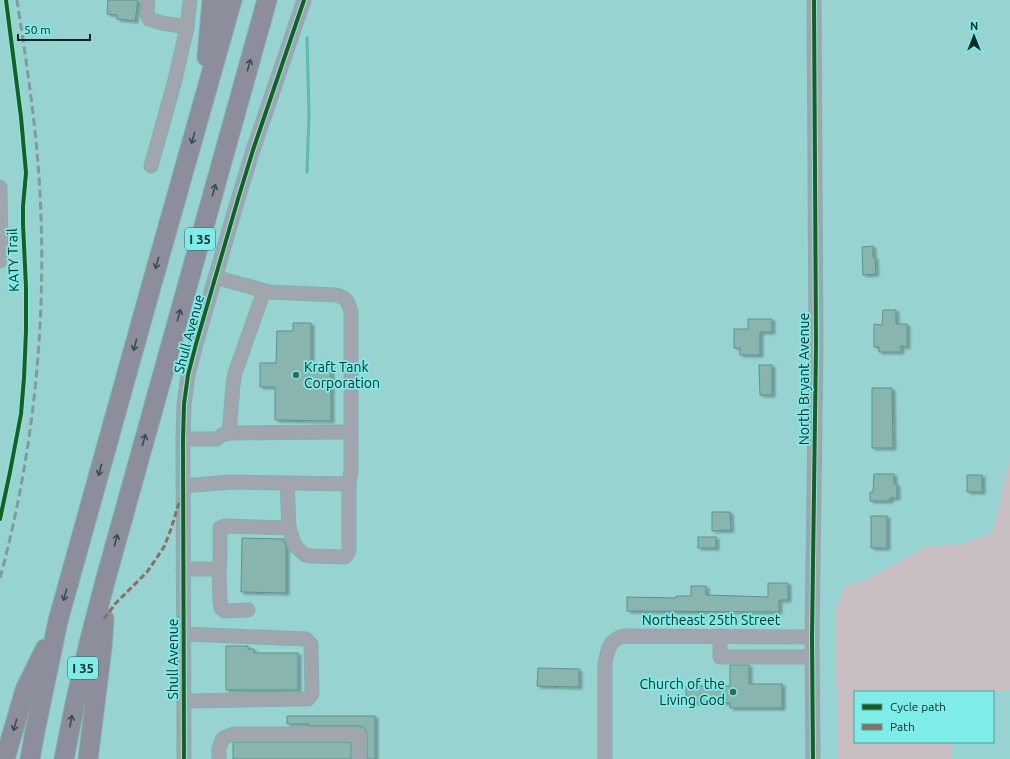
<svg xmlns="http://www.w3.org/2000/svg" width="1010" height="759" font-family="Ubuntu,sans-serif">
	<defs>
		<filter id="shadow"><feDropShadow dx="3" dy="2" stdDeviation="1" flood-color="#0004"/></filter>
	</defs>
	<rect width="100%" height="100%" fill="#97d4d1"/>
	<path fill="#c8bdc0" d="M1010 458V690L993 692H855V742H951V759H838L835 610 845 587 868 579 926 547 962 544 993 532Z"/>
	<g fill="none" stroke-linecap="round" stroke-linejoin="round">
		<path stroke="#5eb8b4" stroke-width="3" d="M307 38 309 114 307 172"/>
	</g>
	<g fill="#88b6af" stroke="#648f8a" filter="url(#shadow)">
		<path d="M108 0H138L135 21 117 19V15L107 14Z"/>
		<path d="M873 246V257H875L876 274 863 275 862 247Z"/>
		<path d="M883 310H896V324H907V347L901 346V352H879V347H874V324L882 325Z"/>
		<path d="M748 319H772V332H760V355H740V348H734V329H748Z"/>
		<path d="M293 323H311V364H331V421L275 420V387H260V363H276L277 331H293Z"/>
		<path d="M759 365H772V395H760Z"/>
		<path d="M872 388H892L893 448H872Z"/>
		<path d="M874 474H894V484H897V498H890V501H870V492H873Z"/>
		<rect x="967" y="475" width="15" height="17"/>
		<path d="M712 512H730L731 530 712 531Z"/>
		<rect x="871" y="516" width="16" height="32"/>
		<rect x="698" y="537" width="18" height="11"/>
		<path d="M242 538 284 539 286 546V593L241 592Z"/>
		<path d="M768 583H788V600H779V612L627 611V597L676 598V596H691V586H706V595L768 597Z"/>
		<path d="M226 646H248V649H254V653H298V690H226Z"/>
		<path d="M730 665H749V684H782V708H730V703L686 702V686H730Z"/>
		<path d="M538 668 579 669V687L537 686Z"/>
		<path d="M287 716H375V759H367V734L366 730 363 727 359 726H309V724H287Z"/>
		<path d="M235 742H351V759H233V743Z"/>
	</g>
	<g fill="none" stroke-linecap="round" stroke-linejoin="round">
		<defs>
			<g id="minor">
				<path d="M148 0 147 14 149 19 162 23 187 27"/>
				<path d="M151 166 175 80 187 27 190 0"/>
				<path d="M0 187 1 249 0 261"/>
				<path d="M215 277 269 292 336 295C347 298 348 301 351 312V469L349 484 287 483"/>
				<path d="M229 433 233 385 235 373 264 291"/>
				<path d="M183 439H217L222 435 229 433 351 432"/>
				<path d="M183 486 230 482 287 483 289 528 225 526 220 528V558L219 569H183"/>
				<path d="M289 528 295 546 305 555 312 556 345 557 347 555 349 550V484"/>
				<path d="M219 569 220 601 221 608 225 611 248 610"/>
				<path d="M184 634 306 639 311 644 312 694 308 699 184 701"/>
				<path d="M720 636V657H812"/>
				<path d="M184 759 183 439 184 404 188 375 196 344 238 199 253 150 304 0"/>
				<path d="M219 759V748L223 738 234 734H359V759"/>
				<path d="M605 759V663C608 649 609 640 624 636L812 637"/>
				<path d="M813 759 812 637 816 345 814 0"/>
			</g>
			<g id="highway">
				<path d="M207 57 212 0"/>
				<path d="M5 759 25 690 45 649"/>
				<path d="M30 759 35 731 58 621 149 294 232 0"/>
				<path d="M64 759 75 704 89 643 106 578 267 0"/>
				<path d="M88 759 102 648 104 619"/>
			</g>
		</defs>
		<use href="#minor" stroke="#82b1af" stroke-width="15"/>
		<use href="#highway" stroke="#82b1af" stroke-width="21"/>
		<use href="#minor" stroke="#a1a5ae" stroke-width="13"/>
		<use href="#highway" stroke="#8d8e9b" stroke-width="19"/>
		<path stroke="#819a9c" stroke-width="3" stroke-dasharray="8 4" stroke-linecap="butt" d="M0 578C35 449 48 310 39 177 35 118 26 59 17 0"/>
		<path stroke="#8d6e63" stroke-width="3" stroke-dasharray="6 3" stroke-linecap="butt" d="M104 619 115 604 147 572 156 559 164 547 171 529 178 506 181 499"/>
		<defs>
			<g id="cycleway">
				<path d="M0 519 10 472 21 414 24 378 26 331V287L23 224V206L26 173 21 117 6 0"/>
				<path d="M184 759 183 439 184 404 188 375 196 344 238 199 253 150 304 0"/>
				<path d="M813 759 812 637 816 345 814 0"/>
			</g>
		</defs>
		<use href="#cycleway" stroke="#7eede8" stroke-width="6"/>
		<use href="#cycleway" stroke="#1b5e20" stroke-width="4"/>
	</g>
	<defs><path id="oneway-shaft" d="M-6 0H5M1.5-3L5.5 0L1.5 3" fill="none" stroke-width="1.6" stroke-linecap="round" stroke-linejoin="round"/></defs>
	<g stroke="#354e51">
		<use href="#oneway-shaft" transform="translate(249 65) rotate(-74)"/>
		<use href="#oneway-shaft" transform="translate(193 138) rotate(106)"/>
		<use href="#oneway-shaft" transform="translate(214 190) rotate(-74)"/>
		<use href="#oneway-shaft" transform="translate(157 263) rotate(106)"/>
		<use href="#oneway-shaft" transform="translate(179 315) rotate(-74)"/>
		<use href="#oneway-shaft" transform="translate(135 345) rotate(105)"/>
		<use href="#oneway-shaft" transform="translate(144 440) rotate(-74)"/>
		<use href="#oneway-shaft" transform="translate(100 470) rotate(105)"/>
		<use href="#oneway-shaft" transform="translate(116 540) rotate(-75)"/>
		<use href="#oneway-shaft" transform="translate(65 595) rotate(105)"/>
		<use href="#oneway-shaft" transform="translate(71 721) rotate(-80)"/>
		<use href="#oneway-shaft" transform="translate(15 725) rotate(106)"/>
	</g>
	<g fill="#386664" stroke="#7eede8" stroke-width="1.5">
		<circle cx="296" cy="375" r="4"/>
		<circle cx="733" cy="692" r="4"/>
	</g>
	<g text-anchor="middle" stroke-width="3.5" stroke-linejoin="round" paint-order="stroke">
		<g fill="#7eede8" stroke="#296562" stroke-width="1">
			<rect x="185" y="228" width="30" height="22" rx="3"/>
			<rect x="68" y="657" width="30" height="22" rx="3"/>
		</g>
		<g font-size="13" font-weight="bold" fill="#052b29">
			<text x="200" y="244">I 35</text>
			<text x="83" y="673">I 35</text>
		</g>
		<g font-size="14" fill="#052b29" stroke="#7eede8">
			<text transform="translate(13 260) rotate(-92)" y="5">KATY Trail</text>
			<text transform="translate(189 334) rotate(-75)" y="5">Shull Avenue</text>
			<text transform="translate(804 379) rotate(-90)" y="5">North Bryant Avenue</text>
			<text x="711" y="625">Northeast 25th Street</text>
			<text transform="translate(173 659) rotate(-90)" y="5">Shull Avenue</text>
		</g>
		<g font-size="14" fill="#052b29" stroke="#7eede8" text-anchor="start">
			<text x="304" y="372">Kraft Tank<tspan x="304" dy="16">Corporation</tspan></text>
			<text x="725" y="689" text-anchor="end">Church of the<tspan x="725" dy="16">Living God</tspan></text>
		</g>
	</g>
	<rect x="854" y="691" width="140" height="52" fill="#7eede8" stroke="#4e9f9c"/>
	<rect x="862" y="704" width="20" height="6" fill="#1b5e20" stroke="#4e9f9c"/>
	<text x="890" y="711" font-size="12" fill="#052b29">Cycle path</text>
	<rect x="862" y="724" width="20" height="6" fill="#8d6e63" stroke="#4e9f9c"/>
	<text x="890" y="731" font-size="12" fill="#052b29">Path</text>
	<g transform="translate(974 36)" stroke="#7eede8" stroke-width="3" paint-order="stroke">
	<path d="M0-3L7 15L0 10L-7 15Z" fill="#052b29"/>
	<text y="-6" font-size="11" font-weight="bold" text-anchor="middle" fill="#052b29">N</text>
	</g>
	<path d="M18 34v6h72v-6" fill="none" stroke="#052b29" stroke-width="2"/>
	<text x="24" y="34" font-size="12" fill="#052b29" stroke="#7eede8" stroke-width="3" paint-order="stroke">50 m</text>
</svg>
